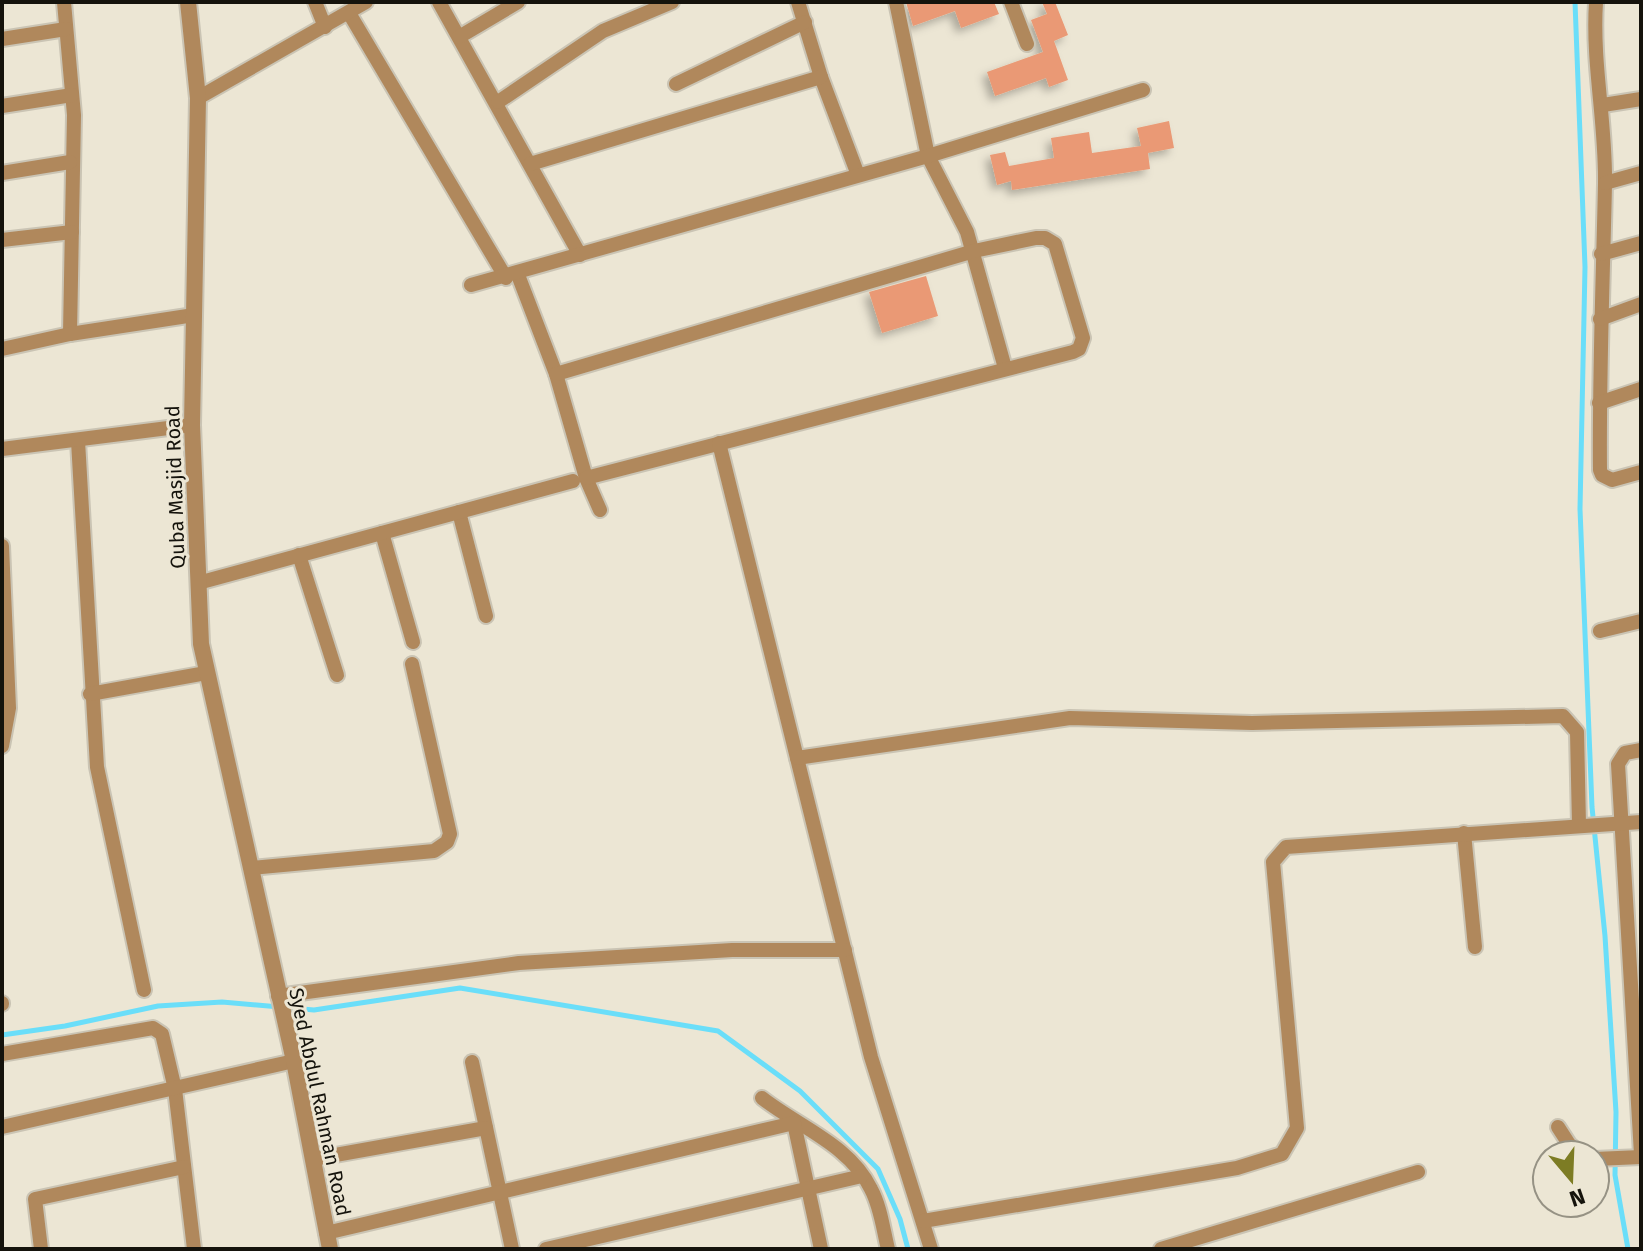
<svg xmlns="http://www.w3.org/2000/svg" width="1643" height="1251" font-family="'Fira Sans',sans-serif">
	<defs>
		<filter id="shadow"><feDropShadow dx="-5" dy="5" stdDeviation="4" flood-color="#0004"/></filter>
	</defs>
	<rect width="100%" height="100%" fill="#ece6d4"/>
	<g fill="none" stroke-linecap="round" stroke-linejoin="round">
		<g stroke="#6adef9" stroke-width="5">
			<path d="M1575 2 1585 267 1580 509 1592 807 1605 936 1616 1112 1615 1175 1628 1249"/>
			<path d="M2 1035 65 1026 158 1006 222 1002 314 1010 460 988 718 1031 800 1091 878 1169 900 1219 908 1249"/>
		</g>
	</g>
	<g fill="#ea9974" filter="url(#shadow)">
		<path d="M906 2H994L999 14 961 28 955 11 913 26Z"/>
		<path d="M1042 2H1055L1068 35 1054 41 1068 80 1049 87 1046 78 995 96 987 72 1043 52 1031 20 1047 14Z"/>
		<path d="M1169 121 1174 148 1148 153 1150 169 1012 190 1011 181 997 185 990 155 1005 152 1009 166 1054 158 1051 138 1089 132 1092 153 1141 146 1137 128Z"/>
		<path d="M926 276 938 316 882 333 869 292Z"/>
	</g>
	<g fill="none" stroke-linecap="round" stroke-linejoin="round">
		<defs>
			<g id="minor">
				<path d="M64 2 74 115 70 334"/>
				<path d="M315 2 325 27"/>
				<path d="M439 2 580 255"/>
				<path d="M798 2 821 77 858 175"/>
				<path d="M896 2 928 156 967 232 1005 368"/>
				<path d="M1011 2 1027 44"/>
				<path d="M1596 2C1592 64 1606 122 1605 184 1603 279 1599 374 1600 470L1602 475 1612 480 1641 472"/>
				<path d="M349 13 506 278"/>
				<path d="M459 37 518 2"/>
				<path d="M2 39 66 29"/>
				<path d="M676 84 805 22"/>
				<path d="M198 98 366 2"/>
				<path d="M498 102 603 31 672 2"/>
				<path d="M1603 105 1641 99"/>
				<path d="M2 106 72 95"/>
				<path d="M530 164 821 77"/>
				<path d="M2 173 70 162"/>
				<path d="M1605 183 1641 173"/>
				<path d="M2 240 72 232"/>
				<path d="M1601 254 1641 243"/>
				<path d="M518 275 556 374 586 478 600 510"/>
				<path d="M471 285 928 156 1143 90"/>
				<path d="M1600 319 1641 304"/>
				<path d="M2 349 70 334 194 315"/>
				<path d="M556 374 974 251 1036 238H1045L1055 244 1083 338 1079 349 1073 352 586 478"/>
				<path d="M1599 403 1641 389"/>
				<path d="M78 441 97 767 144 990"/>
				<path d="M719 443 871 1057 931 1249"/>
				<path d="M2 449 192 425"/>
				<path d="M459 512 486 616"/>
				<path d="M382 533 413 642"/>
				<path d="M2 546 9 708 2 746"/>
				<path d="M299 555 337 675"/>
				<path d="M198 583 573 481"/>
				<path d="M1600 631 1641 621"/>
				<path d="M90 694 206 673"/>
				<path d="M1641 750 1625 753 1618 764 1641 1154"/>
				<path d="M797 758 1070 718 1252 723 1563 716 1577 732 1579 825"/>
				<path d="M1464 833 1475 947"/>
				<path d="M252 868 434 851 447 842 450 834 412 664"/>
				<path d="M278 996 519 963 732 950H845"/>
				<path d="M2 1003V1004"/>
				<path d="M2 1054 153 1028 162 1034 175 1089 194 1249"/>
				<path d="M472 1062 512 1249"/>
				<path d="M762 1098C799 1127 850 1145 871 1189 881 1208 883 1229 888 1249"/>
				<path d="M2 1127 294 1061"/>
				<path d="M1558 1127 1569 1144 1582 1155"/>
				<path d="M313 1159 486 1128"/>
				<path d="M1595 1159 1641 1157"/>
				<path d="M923 1221 1237 1168 1282 1154 1297 1128 1273 862 1286 847 1641 822"/>
				<path d="M326 1233 794 1123 821 1249"/>
				<path d="M41 1249 35 1199 184 1167"/>
				<path d="M546 1249 862 1176"/>
				<path d="M1161 1249 1418 1172"/>
			</g>
			<path id="tertiary" d="M188 2 198 98 192 425 201 644 294 1061 330 1249"/>
		</defs>
		<use href="#minor" stroke="#cac4b4" stroke-width="18"/>
		<use href="#tertiary" stroke="#cac4b4" stroke-width="20"/>
		<use href="#minor" stroke="#b0885c" stroke-width="14"/>
		<use href="#tertiary" stroke="#b0885c" stroke-width="16"/>
	</g>
	<g text-anchor="middle" stroke-width="6" stroke-linejoin="round" paint-order="stroke">
		<g font-size="20" fill="#15130c" stroke="#ece6d4">
			<text transform="translate(175 487) rotate(-92)" y="7">Quba Masjid Road</text>
			<text transform="translate(320 1102) rotate(78)" y="7">Syed Abdul Rahman Road</text>
		</g>
	</g>
	<rect width="1643" height="1251" fill="none" stroke="#15130c" stroke-width="8"/>
	<g transform="translate(1571 1179) rotate(161)"><circle r="38" fill="#ece6d4" stroke="#969284" stroke-width="2"/>
	<path d="M0-6L14 30L0 20L-14 30Z" fill="#7d7c24"/>
	<text y="-12" font-size="22" font-weight="bold" text-anchor="middle" fill="#15130c">N</text>
	</g>
</svg>
